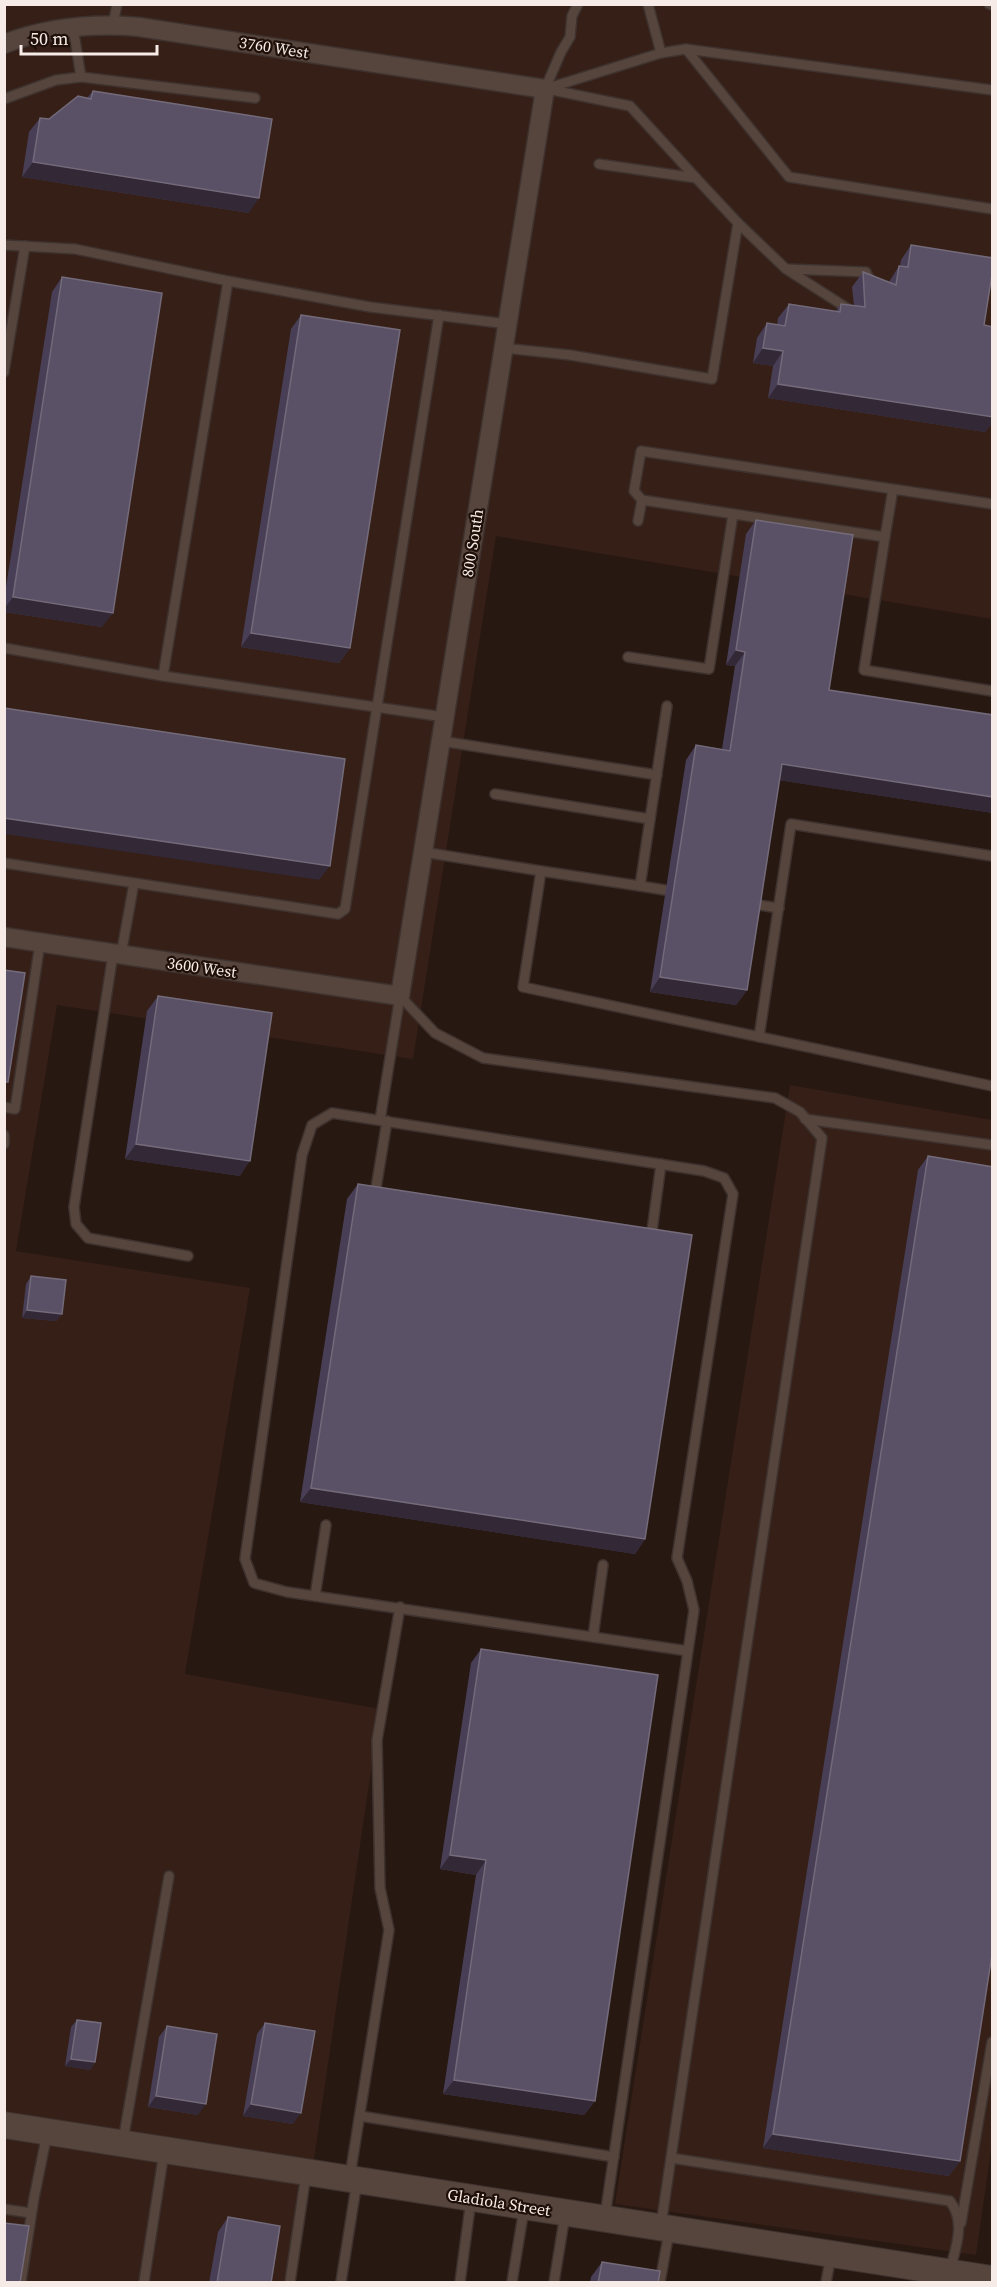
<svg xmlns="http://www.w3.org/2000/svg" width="997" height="2287" font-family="'Source Serif 4',serif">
	<rect width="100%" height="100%" fill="#281812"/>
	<g fill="#351f16">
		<path d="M5 5H992V619L496 536 413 1059 57 1005 16 1251 250 1288 185 1674 380 1709 296 2282H5Z"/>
		<path d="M790 1085 992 1120V2143L976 2255 615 2204Z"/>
	</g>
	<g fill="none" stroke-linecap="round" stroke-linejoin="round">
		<defs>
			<g id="lane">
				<path d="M648 4 661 53"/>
				<path d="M989 4 992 5"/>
				<path d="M113 25 117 4"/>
				<path d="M73 27 81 77 255 98"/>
				<path d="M686 49 789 177 992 209"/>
				<path d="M545 89 661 53 686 49 992 90"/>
				<path d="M545 89 561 52 570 37 572 16 578 4"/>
				<path d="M547 89 630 106 696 178"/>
				<path d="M4 99 56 80 81 77"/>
				<path d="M738 223 786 269 850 310"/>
				<path d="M4 245 75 249 228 281 370 307 508 324"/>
				<path d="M787 269 866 272 871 283"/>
				<path d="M504 348 570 355 712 379 738 223 696 178 599 164"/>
				<path d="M4 372 25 246"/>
				<path d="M893 489 885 537 642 500 634 491 641 451 992 504"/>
				<path d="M638 521 642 500"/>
				<path d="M885 537 864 670 992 691"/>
				<path d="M4 648 163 676 444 717"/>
				<path d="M628 657 709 669 733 514"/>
				<path d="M163 676 228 281"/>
				<path d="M441 741 657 775"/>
				<path d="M495 794 650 819"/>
				<path d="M423 852 541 871 523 987 992 1086"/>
				<path d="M4 863 338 914 345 909 439 315"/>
				<path d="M541 871 640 886 667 706"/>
				<path d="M640 886 665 890"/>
				<path d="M752 904 779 908"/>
				<path d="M113 954 74 1207 76 1224 88 1238 188 1256"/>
				<path d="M121 955 134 883"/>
				<path d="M400 996 435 1033 483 1058 775 1098 800 1112 822 1138 661 2225"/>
				<path d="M759 1037 791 824 992 856"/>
				<path d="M4 1107 15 1109 40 943"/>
				<path d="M805 1119 992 1145"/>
				<path d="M380 1120 400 996"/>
				<path d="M4 1135V1144"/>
				<path d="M376 1188 387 1121"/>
				<path d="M651 1238 661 1164"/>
				<path d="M315 1596 326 1525"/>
				<path d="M593 1637 603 1565"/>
				<path d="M360 2116 614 2157"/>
				<path d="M123 2141 169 1876"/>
				<path d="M671 2158 950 2201C966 2222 956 2247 950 2270"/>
				<path d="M350 2176 389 1930 380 1888 377 1740 400 1607"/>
				<path d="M4 2209 31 2213"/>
				<path d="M605 2216 688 1651 694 1610 687 1581 677 1558 733 1194 724 1178 704 1171 332 1113 312 1125 302 1155 245 1559 254 1583 287 1592 688 1651"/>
				<path d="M961 2223 992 2042"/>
				<path d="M21 2282 34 2198 47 2134"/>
				<path d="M144 2282 164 2152"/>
				<path d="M290 2282 306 2174"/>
				<path d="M341 2282 357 2181"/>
				<path d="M460 2282 471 2200"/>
				<path d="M512 2282 524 2209"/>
				<path d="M554 2282 565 2215"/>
				<path d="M660 2282 669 2232"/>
				<path d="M826 2282 831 2256"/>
			</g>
			<path id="street" d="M4 44C48 27 93 23 139 27L545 89 400 996 4 937"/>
			<path id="secondary" d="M4 2125 992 2279"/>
		</defs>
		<use href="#lane" stroke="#3e322f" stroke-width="12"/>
		<use href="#street" stroke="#3e322f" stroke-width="21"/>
		<use href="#secondary" stroke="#3e322f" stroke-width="28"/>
		<use href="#lane" stroke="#56453d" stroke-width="9"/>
		<use href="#street" stroke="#56453d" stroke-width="18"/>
		<use href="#secondary" stroke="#56453d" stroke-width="26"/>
	</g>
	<g fill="#483f57">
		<path d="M93 91 249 213 22 177 29 132 40 118 49 119 87 98Z"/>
		<path d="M911 245 984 325 993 327V422L985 432 768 398 773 366 753 363 757 338 767 323 777 325 778 318 789 304 836 311 841 304 854 306 852 287 863 272 889 282 899 266H900L901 260Z"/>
		<path d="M62 277 102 627 4 612V600L52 292Z"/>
		<path d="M301 315 350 648 339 663 241 647 291 329Z"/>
		<path d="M756 520 829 690 993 715V813L779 780 747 990 736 1005 650 992 686 760 696 745 722 749 735 666 726 665 746 534Z"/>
		<path d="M158 996 240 1176 125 1159 147 1011Z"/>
		<path d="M928 1156 960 2161 949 2176 763 2148 918 1170Z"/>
		<path d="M358 1184 645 1539 635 1554 300 1502 347 1199Z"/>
		<path d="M31 1276 62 1314 56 1321 22 1318 26 1284Z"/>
		<path d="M481 1649 595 2101 584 2115 443 2094 476 1875 440 1869 471 1663Z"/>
		<path d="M77 2020 95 2062 90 2070 65 2066 71 2027Z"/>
		<path d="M265 2023 293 2124 243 2116 257 2034Z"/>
		<path d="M167 2026 198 2115 148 2107 159 2037Z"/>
		<path d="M228 2217 271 2283H209L218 2232Z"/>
		<path d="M602 2262 658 2283H590L591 2277Z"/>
	</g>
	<g fill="#332835">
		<path d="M33 162 259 198 249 213 22 177Z"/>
		<path d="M763 348 783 351 773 366 753 363Z"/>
		<path d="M778 384 993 417V422L985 432 768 398Z"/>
		<path d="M13 597 113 613 102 627 4 612V609Z"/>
		<path d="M251 633 350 648 339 663 241 647Z"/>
		<path d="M736 650 745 652 735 666 726 665Z"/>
		<path d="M782 764 993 797V813L771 779Z"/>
		<path d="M4 818 330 866 319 880 4 834Z"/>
		<path d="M660 977 747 990 736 1005 650 992Z"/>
		<path d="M136 1144 250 1161 240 1176 125 1159Z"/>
		<path d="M27 1310 62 1314 56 1321 22 1318Z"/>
		<path d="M311 1488 645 1539 635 1554 300 1502Z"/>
		<path d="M450 1855 486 1860 476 1875 440 1869Z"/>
		<path d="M71 2059 95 2062 90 2070 65 2066Z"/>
		<path d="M454 2080 595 2101 584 2115 443 2094Z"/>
		<path d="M156 2096 206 2104 198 2115 148 2107Z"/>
		<path d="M251 2104 301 2113 293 2124 243 2116Z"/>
		<path d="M773 2134 960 2161 949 2176 763 2148Z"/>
	</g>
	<g fill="#5b5166" stroke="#736a7a" stroke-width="1.5">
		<path d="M93 91 272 119 259 198 33 162 40 118 49 119 78 96 91 99Z"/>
		<path d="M911 245 993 258V268L984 325 993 327V417L778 384 783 351 763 348 767 323 785 326 789 304 840 312 841 304 865 307 863 272 896 285 899 266 908 267Z"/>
		<path d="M62 277 162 293 113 613 13 597Z"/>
		<path d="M301 315 400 330 350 648 251 633Z"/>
		<path d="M756 520 853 535 829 690 993 715V797L782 764 747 990 660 977 696 745 730 751 745 652 736 650Z"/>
		<path d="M4 708 345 759 330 866 4 818Z"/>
		<path d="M4 970 25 973 8 1082H4Z"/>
		<path d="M158 996 272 1013 250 1161 136 1144Z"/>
		<path d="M928 1156 993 1167V1948L960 2161 773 2134Z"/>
		<path d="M358 1184 692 1235 645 1539 311 1488Z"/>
		<path d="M31 1276 66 1280 62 1314 27 1310Z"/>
		<path d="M481 1649 658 1675 595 2101 454 2080 486 1860 450 1855Z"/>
		<path d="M77 2020 101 2023 95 2062 71 2059Z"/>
		<path d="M265 2023 315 2031 301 2113 251 2104Z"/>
		<path d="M167 2026 217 2034 206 2104 156 2096Z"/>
		<path d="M228 2217 280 2226 271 2283H217Z"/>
		<path d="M4 2223 29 2226 20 2283H4Z"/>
		<path d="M602 2262 660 2271 658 2283H598Z"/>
	</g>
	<g text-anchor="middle" stroke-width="4.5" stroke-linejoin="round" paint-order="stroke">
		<g font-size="16" fill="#f6ebe6" stroke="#1e0f09">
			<text transform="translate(274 47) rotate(9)" y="6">3760 West</text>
			<text transform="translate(472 543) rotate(-81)" y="6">800 South</text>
			<text transform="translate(202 967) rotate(8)" y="6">3600 West</text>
			<text transform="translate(499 2202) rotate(9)" y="6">Gladiola Street</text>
		</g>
	</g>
	<rect width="997" height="2287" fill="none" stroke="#f6ebe6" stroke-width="12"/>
	<path d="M21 45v9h136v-9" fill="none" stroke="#f6ebe6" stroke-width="3"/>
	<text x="30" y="45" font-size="18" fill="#f6ebe6" stroke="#1e0f09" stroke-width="4.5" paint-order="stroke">50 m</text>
</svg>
